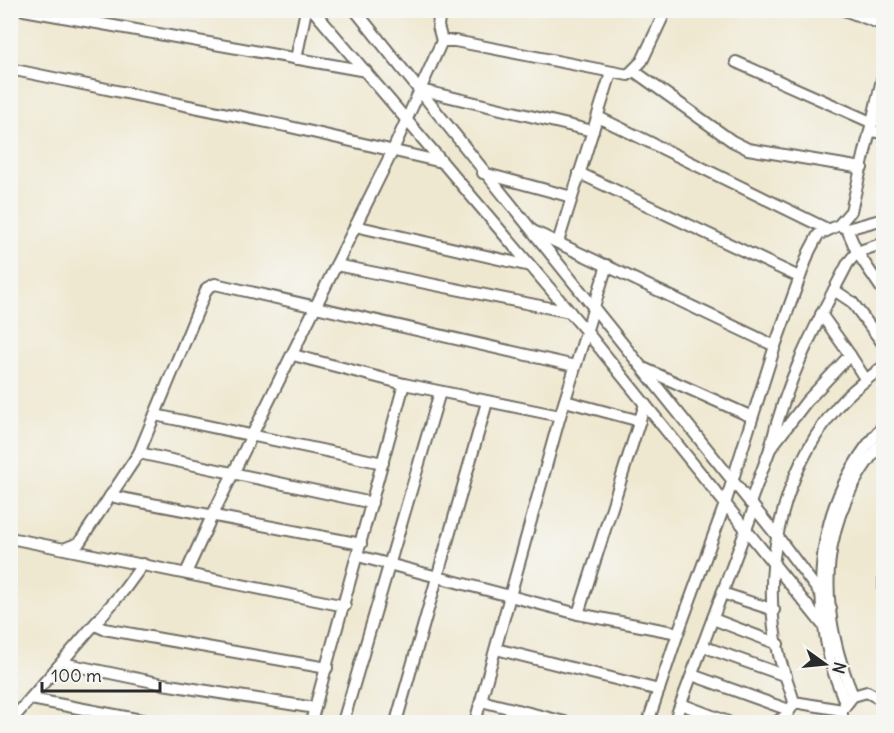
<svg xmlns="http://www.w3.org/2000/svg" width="894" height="733" font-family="Delius,sans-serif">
	<rect width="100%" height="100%" fill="#f6f6f2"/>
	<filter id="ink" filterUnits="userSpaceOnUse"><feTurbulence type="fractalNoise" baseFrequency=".0167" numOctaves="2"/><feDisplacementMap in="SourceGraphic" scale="12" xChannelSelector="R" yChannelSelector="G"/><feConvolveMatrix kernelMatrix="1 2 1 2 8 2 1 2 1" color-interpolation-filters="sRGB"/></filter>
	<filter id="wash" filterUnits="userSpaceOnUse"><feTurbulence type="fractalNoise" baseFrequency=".008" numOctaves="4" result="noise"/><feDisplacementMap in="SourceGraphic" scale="24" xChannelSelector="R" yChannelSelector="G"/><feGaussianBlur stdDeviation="1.35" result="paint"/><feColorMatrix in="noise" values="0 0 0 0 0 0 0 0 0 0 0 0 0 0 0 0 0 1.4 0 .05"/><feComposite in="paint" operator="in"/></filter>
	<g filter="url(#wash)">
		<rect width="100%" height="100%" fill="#efe8d0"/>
	</g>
	<g filter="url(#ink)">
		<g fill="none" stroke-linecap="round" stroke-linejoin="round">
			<defs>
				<g id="minor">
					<path d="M24 10 366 71"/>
					<path d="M313 10 586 331 835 640"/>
					<path d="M355 10 777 536 831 608"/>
					<path d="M440 10 438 26 442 41"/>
					<path d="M844 10 884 25"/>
					<path d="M296 59 306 10"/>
					<path d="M736 62 873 123"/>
					<path d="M10 69 286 126 442 162"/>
					<path d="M634 71 732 141 748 149 862 168"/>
					<path d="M421 90 593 131"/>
					<path d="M598 117 827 229"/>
					<path d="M871 131 884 133"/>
					<path d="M483 173 572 197"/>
					<path d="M579 173 799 277"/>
					<path d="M355 226 530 266"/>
					<path d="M841 226 847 229 884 219"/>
					<path d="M847 229 857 252 884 292"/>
					<path d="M533 231 775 346 809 252 818 235 839 225 851 211 884 71"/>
					<path d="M558 242 611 73"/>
					<path d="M336 265 570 312"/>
					<path d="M834 290 852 302 884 345"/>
					<path d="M293 355 404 384"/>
					<path d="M850 355 866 380"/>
					<path d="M643 368 752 417"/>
					<path d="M565 401 640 421"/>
					<path d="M155 415 383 463"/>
					<path d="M770 449C787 378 815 326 848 263L857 252 884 243"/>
					<path d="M139 453 372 503"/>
					<path d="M110 496 361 544"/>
					<path d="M750 503 770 449 806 402 850 355 821 314"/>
					<path d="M10 538 345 606"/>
					<path d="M66 548 79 543 139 453 207 288 215 284 575 366"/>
					<path d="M358 556 578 614 678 633 725 504 775 346"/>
					<path d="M884 570V610"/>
					<path d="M186 573 212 516 392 152 442 41H455L628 75 642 61 666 10"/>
					<path d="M722 593 774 610"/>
					<path d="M578 614 645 404"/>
					<path d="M713 619 778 644"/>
					<path d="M95 625 104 629 327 668"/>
					<path d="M702 646 786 676"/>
					<path d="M496 649 659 690"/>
					<path d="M62 663 163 684 315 708"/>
					<path d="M692 675 789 710"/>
					<path d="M853 696C815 603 818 518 884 440"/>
					<path d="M31 699 152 722"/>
					<path d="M481 701 565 722"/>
					<path d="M681 704 728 722"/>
					<path d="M845 704C841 689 833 675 830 660 810 573 822 493 884 425"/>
					<path d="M842 710 794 702C790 688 784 673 780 659 759 576 780 478 833 412 846 394 866 380 884 366"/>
					<path d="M10 722 124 590 143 564"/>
					<path d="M311 722 404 384 560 416"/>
					<path d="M343 722 440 392"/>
					<path d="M396 722 487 402"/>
					<path d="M475 722 560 416 607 265"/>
					<path d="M648 722 678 633"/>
					<path d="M674 722 754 508"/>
					<path d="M776 722 786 716 793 705"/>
					<path d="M842 722V710L853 696 867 692 884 701"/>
				</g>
			</defs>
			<use href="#minor" stroke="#706d65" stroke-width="14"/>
			<use href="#minor" stroke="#fff" stroke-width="10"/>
		</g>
	</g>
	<rect width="894" height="733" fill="none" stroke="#f6f6f2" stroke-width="36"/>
	<g transform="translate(825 664) rotate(105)" stroke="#f6f6f2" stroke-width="4.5" paint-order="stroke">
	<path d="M0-4.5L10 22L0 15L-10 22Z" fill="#2b2b2b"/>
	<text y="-9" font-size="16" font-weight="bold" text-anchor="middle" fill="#2b2b2b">N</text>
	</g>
	<path d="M42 682v9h118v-9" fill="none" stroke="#2b2b2b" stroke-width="3"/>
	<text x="51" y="682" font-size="18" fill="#2b2b2b" stroke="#f6f6f2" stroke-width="4.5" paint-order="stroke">100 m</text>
</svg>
